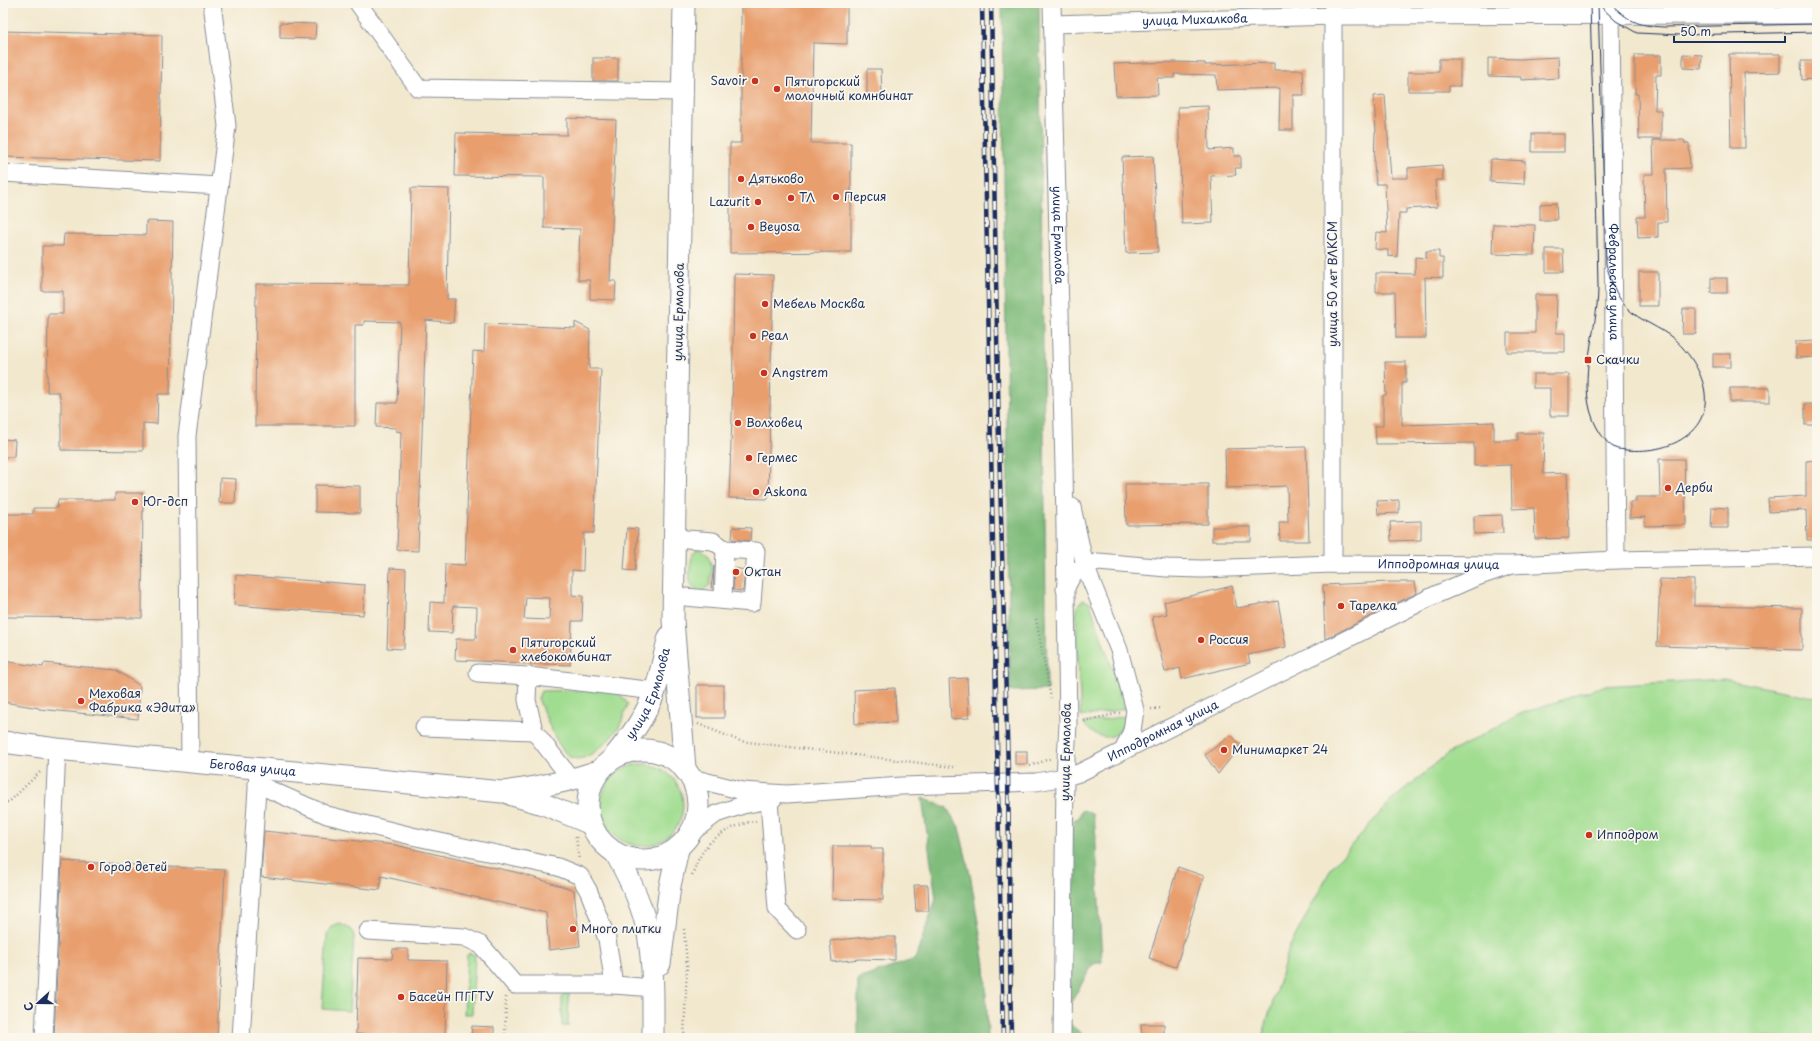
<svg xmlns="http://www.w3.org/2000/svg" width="1820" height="1041" font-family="'Playpen Sans',sans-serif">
	<rect width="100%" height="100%" fill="#fbf7ec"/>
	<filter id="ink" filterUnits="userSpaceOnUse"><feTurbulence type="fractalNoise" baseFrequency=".025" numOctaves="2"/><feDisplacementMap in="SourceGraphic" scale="8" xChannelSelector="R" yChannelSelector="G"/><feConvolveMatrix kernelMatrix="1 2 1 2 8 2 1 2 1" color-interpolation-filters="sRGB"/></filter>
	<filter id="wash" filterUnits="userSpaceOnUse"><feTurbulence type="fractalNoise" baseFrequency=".012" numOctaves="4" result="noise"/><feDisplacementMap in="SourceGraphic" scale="16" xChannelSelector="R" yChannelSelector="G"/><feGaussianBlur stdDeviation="0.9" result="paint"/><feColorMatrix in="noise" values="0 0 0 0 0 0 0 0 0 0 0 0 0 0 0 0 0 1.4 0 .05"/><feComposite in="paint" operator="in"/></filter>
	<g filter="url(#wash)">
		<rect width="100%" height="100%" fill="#f2e8ce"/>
		<g fill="#a1dd91" stroke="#5e8678">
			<path d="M698 548 708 555 712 568 710 585 700 593C685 586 690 569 692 555Z"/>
			<path d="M1083 600 1089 602 1091 607 1123 700 1124 709 1081 717 1076 618 1077 607Z"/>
			<path d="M1724 679 1817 698V1038H1262L1289 948 1332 867 1389 803 1447 754 1520 714 1603 686Z"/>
			<path d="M610 689 617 691 628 704C625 711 623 720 619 727 611 739 586 766 570 757 558 750 543 711 538 698L541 691Z"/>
			<path d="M1125 716C1124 721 1122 727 1119 731 1109 743 1090 735 1084 723Z"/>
			<circle cx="642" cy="805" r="41"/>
			<path d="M340 924 351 929 354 936 349 1011 322 1009 327 935 332 927Z"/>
			<path d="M470 953 475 955 472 1014H464L467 955Z"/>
			<path d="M565 993H569L568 1026H562V998Z"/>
		</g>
		<g fill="#80bc7b" stroke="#4e766c">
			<path d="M1002 3H1039L1047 690 1010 691Z"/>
			<path d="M922 798 946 807 959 827 971 879 985 965 988 1038H858V979L915 959 936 899Z"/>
			<path d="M1082 810 1092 813 1095 826 1102 962 1093 964 1062 1018 1087 1038H1054L1053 1017 1073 820 1079 818Z"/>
		</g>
		<g id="blocks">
			<g fill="#e89e6d" fill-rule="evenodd">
				<path d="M741 3H847V44L813 43 811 143H851V252L730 253V143H741Z"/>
				<path d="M280 23 316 24 315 39 280 38Z"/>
				<path d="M3 31 162 35 160 161 3 157Z"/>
				<path d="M1683 54 1702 55 1701 69 1683 68Z"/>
				<path d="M1729 54H1780V72L1744 73 1745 148H1731Z"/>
				<path d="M1635 55H1661V75H1656L1655 110H1661V139H1639L1638 94H1635Z"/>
				<path d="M1558 57 1559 78 1521 80V77L1488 76V58L1520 59Z"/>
				<rect x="593" y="58" width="25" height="23"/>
				<path d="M1439 59H1460V86H1449V91H1408V72H1439Z"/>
				<path d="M1801 61H1817V79L1802 80Z"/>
				<path d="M1176 62 1205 63V65L1274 63V70H1303L1304 95H1293V130H1279L1280 88 1217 90 1216 75 1174 74V78H1157L1158 95 1116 96 1114 64Z"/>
				<path d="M867 69H881L882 97H867Z"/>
				<path d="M1385 95 1391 178H1408V168L1442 165 1443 180H1435L1437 207 1406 209V213H1399L1397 257 1388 256V250L1375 249 1376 232 1387 233 1385 184H1376L1374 164 1375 132H1376L1374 96Z"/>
				<path d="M1208 106 1209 150 1234 148V156H1241V168H1235L1236 175 1211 176 1213 223 1182 224 1178 107Z"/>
				<path d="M567 118 616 120 610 281H616L615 300 590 299V280H578L580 229 544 228V177L455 176 456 133 567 135Z"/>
				<rect x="1532" y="134" width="32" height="18"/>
				<path d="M1653 140H1684L1685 143H1689L1690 168 1666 169 1667 222H1658V237L1638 238 1637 217H1645L1644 174H1654Z"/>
				<path d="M1153 156 1158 252 1126 253 1122 157Z"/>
				<path d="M1491 159 1525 161 1524 184 1490 182Z"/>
				<path d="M411 188 449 189 447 299H455L453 323 426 320 418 551 397 550 401 432 396 431V428L376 427 377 403H397L400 322 364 321V325H355V426H255L256 284 409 285Z"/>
				<path d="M1556 203 1557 220H1540V204Z"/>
				<path d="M146 221 173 222 170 394H158L157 424 143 423V451L61 450V402L59 392H47L48 314H63V291H42V246H63L64 234 146 235Z"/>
				<path d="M1493 224 1535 225 1534 255 1492 254Z"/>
				<path d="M1546 249H1563L1564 272H1546Z"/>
				<path d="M1426 251H1439V258H1443V278L1425 277 1426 338H1396L1395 292H1376V273L1415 274V257L1426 258Z"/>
				<rect x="1639" y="272" width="19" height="34"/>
				<path d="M734 274 773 275 768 499 729 498 732 416Z"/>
				<rect x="1711" y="278" width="16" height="15"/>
				<path d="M1535 295H1557L1556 333H1565V352H1507V333H1535Z"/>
				<path d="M1683 309H1696V334H1682Z"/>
				<path d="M575 322 590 330 589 369H601L594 533H584L583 571 572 570V595L583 596 582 621H572L570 665 455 660 456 639H476L477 607 453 606 452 633 429 632 430 602 444 603 445 564 465 565 473 351 484 352 485 324 575 328ZM526 597 550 598 549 620 524 619Z"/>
				<path d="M1817 340V357L1796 358V341Z"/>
				<rect x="1713" y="354" width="18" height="13"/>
				<path d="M1385 362H1406V383H1402V425L1494 422V440H1518V433H1544L1543 474 1567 473 1569 538 1535 539 1534 508 1512 509 1511 465 1474 466V443L1376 444 1375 426H1383V395H1386Z"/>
				<path d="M1533 374H1569V416H1550V388H1533Z"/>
				<rect x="1730" y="388" width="40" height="14"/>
				<rect x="1805" y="404" width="12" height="21"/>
				<path d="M3 439 15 440 14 457H3Z"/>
				<path d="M1306 447 1309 541H1280L1279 522H1288L1287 486 1226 488 1225 449Z"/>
				<path d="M1659 459H1684L1686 525 1645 526V517L1630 518V502H1636V497H1660Z"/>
				<path d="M1817 460V540H1807L1806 510 1769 512 1768 498 1806 496V461Z"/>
				<path d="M220 478 236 479 235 503H219Z"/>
				<path d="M1125 484H1208V524L1126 525Z"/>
				<path d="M315 485 360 486V513L315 512Z"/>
				<path d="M115 493H143L142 618 3 617V514H33V508H57L58 500H115Z"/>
				<path d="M1399 500V513L1378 514 1377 501Z"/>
				<path d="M1712 507 1728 508V528H1711Z"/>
				<path d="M1502 515 1503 533 1474 534V516Z"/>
				<path d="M1421 521V540L1391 541 1390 522Z"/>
				<path d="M733 527 751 528 750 541 732 539Z"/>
				<rect x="1212" y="527" width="39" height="14"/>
				<path d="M627 528 638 529 635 571 624 570Z"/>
				<path d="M714 566 713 588H711Z"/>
				<path d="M390 568 406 569 404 649 387 648Z"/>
				<path d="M734 568 745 570 743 591 733 590Z"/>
				<path d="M236 575 365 585 363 615 234 605Z"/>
				<path d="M1660 579 1694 580V606L1802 608V650L1657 646Z"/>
				<path d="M1390 582H1415L1417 593 1325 639 1323 585Z"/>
				<path d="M1232 586 1237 608 1278 601 1286 647 1248 655 1250 663 1182 679 1180 668 1165 672 1152 617 1167 614 1164 602Z"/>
				<path d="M3 661 43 667 44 663 116 670 140 686 138 719 39 709V708L3 702Z"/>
				<path d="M967 678 969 718 951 719 949 679Z"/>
				<rect x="697" y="685" width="27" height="33"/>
				<path d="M895 688 896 722 855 724 854 690Z"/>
				<path d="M1231 735 1241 745 1218 774 1205 755Z"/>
				<rect x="1015" y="751" width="12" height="13"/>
				<path d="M264 831 395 845 519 873 574 890 580 946 549 950 546 913 381 876 380 890 261 877Z"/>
				<path d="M833 846H871L872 849H883V900L832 899Z"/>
				<path d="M62 861 225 870 217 1038H54Z"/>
				<path d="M1178 867 1204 876 1176 967 1149 958Z"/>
				<path d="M914 885H928L929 911H916Z"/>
				<path d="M865 937H895V960L860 959 832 962 830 941Z"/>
				<path d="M393 949H408V960L447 961 445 1037 356 1034 358 958 392 959Z"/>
				<path d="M1141 1024H1164V1038H1142Z"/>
				<path d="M472 1026 494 1027V1038H471Z"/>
			</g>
		</g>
	</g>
	<g filter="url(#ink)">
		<use href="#blocks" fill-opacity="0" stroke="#868c96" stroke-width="1"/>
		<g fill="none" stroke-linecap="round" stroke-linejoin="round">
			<defs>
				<g id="minor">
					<path d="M358 3 418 88 682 92"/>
					<path id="s1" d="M1052 3 1064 466 1068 724 1065 777 1062 1038"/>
					<path id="s2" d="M1611 3 1616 560"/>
					<path id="s3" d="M1052 24 1334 16 1817 15"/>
					<path d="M3 173 219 186"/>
					<path d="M1072 507 1085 566 1119 650 1135 710 1132 731 1123 751"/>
					<path d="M1333 564V3"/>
					<path id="s4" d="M1065 589 1072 576 1077 570 1098 562 1167 568 1202 569 1333 564 1512 565 1616 560 1817 556"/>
					<path d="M674 596 752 603 756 551 725 549 713 541 674 538"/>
					<path d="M723 600 725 549"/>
					<path d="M478 673 528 676 655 691"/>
					<path d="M528 676 527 700 534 731 572 780"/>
					<path d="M424 727 534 731"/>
					<path d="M190 761 187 436 227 126 212 3"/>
					<path id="s5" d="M692 778 743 791 787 794 902 786 1036 782 1065 777 1079 773 1433 596 1474 578 1512 565"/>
					<path d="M257 784 327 815 412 836 558 867 580 876 589 892 607 939 614 985"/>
					<path d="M769 800 777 909 797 930"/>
					<path d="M691 833 716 814 743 805 773 799"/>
					<path d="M368 931 464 937 481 945 515 985H614L654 988"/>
					<path d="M44 1038 57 749"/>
					<path d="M241 1038 258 773"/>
				</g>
				<g id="major">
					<path d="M684 3 673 620 685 768"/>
					<path id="s6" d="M3 742 57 749 502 792C536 788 567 782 599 771"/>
					<circle cx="643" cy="805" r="55"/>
					<path id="s7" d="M612 759C630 738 646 716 655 691 661 673 664 654 669 637"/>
					<path d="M512 795 546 805 591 824"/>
					<path d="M616 854C630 879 643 906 648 934 654 968 653 1003 653 1038"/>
					<path d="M660 964 670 886 678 849"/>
				</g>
			</defs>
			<use href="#minor" stroke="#868c96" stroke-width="19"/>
			<use href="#major" stroke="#868c96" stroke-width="23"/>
			<g stroke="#868c96" stroke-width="2.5" stroke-dasharray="1 3" stroke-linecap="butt">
				<path d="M1036 619 1051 698"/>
				<path d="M1151 709 1163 708"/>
				<path d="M1084 721 1120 713"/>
				<path d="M698 724 740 741 954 767"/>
				<path d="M1030 766 1052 758"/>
				<path d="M3 802H9L40 772"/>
				<path d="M576 837 579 860"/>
				<path d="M692 875C695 868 697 861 701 855 711 836 735 824 756 821"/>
				<path d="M684 929 687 965 684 1038"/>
				<path d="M505 1038 506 997"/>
			</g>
			<use href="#minor" stroke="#fff" stroke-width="17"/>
			<use href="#major" stroke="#fff" stroke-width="21"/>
			<g stroke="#1b2f5e" stroke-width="1">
				<path d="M1590 3C1592 98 1597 193 1598 288 1598 330 1577 377 1593 419 1597 429 1605 443 1615 448 1618 450 1623 449 1626 450 1649 452 1675 448 1692 431 1720 403 1699 361 1674 339 1660 327 1640 321 1627 308 1615 295 1611 280 1606 264L1598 3"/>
				<path d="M1597 3 1616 21 1637 33 1680 35 1817 32"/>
				<path d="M1610 3C1630 22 1636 25 1663 27L1817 24"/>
			</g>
			<defs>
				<g id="rail">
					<path d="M982 3 1003 1038"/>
					<path d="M991 3 999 442 1008 771 1011 1038"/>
				</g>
			</defs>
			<use href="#rail" stroke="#1b2f5e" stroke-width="4.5"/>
			<use href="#rail" stroke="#fbf7ec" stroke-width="3" stroke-dasharray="9" stroke-linecap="butt"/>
		</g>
	</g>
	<g fill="#c8321e" stroke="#fbf7ec" stroke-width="1.5">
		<circle cx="755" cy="81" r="4"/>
		<circle cx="777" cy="89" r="4"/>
		<circle cx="741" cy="179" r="4"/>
		<circle cx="836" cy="197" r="4"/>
		<circle cx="791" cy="198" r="4"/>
		<circle cx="758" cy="202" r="4"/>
		<circle cx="751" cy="227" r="4"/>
		<circle cx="765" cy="304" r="4"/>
		<circle cx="753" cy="336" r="4"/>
		<rect x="1584" y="356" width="8" height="8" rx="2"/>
		<circle cx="764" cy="373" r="4"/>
		<circle cx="738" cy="423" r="4"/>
		<circle cx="749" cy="458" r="4"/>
		<circle cx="1668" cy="488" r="4"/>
		<circle cx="756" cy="492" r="4"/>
		<circle cx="135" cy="502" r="4"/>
		<circle cx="736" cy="572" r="4"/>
		<circle cx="1341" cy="606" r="4"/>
		<circle cx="1201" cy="640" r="4"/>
		<circle cx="513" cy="650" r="4"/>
		<circle cx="81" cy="701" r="4"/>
		<circle cx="1224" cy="750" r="4"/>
		<circle cx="1589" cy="835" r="4"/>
		<circle cx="91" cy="867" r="4"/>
		<circle cx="573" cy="929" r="4"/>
		<circle cx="401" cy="997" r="4"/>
	</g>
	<g text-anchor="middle" stroke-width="3.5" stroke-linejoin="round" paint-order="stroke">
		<g font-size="12" fill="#1b2f5e" stroke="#fbf7ec">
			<text dy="4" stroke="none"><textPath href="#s3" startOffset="143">улица Михалкова</textPath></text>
			<text dy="4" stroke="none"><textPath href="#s1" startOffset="232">улица Ермолова</textPath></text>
			<text dy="4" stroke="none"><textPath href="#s2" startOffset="279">Февральская улица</textPath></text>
			<text transform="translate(1333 284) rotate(-90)" y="4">улица 50 лет ВЛКСМ</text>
			<text transform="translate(679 312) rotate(-89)" y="4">улица Ермолова</text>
			<text dy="4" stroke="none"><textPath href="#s4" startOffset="386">Ипподромная улица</textPath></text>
			<text dy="4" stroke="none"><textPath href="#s7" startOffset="76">улица Ермолова</textPath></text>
			<text dy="4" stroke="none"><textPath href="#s5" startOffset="484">Ипподромная улица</textPath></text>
			<text transform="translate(1066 752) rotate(-89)" y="4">улица Ермолова</text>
			<text dy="4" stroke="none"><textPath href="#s6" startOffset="251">Беговая улица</textPath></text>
		</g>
		<g font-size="12" fill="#1b2f5e" stroke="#fbf7ec" text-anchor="start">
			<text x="747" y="85" text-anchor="end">Savoir</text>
			<text x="785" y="86">Пятигорский<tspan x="785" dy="14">молочный комнбинат</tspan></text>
			<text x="749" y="183">Дятьково</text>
			<text x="844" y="201">Персия</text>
			<text x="799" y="202">ТЛ</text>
			<text x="750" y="206" text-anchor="end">Lazurit</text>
			<text x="759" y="231">Beyosa</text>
			<text x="773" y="308">Мебель Москва</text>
			<text x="761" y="340">Реал</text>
			<text x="1596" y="364">Скачки</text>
			<text x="772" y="377">Angstrem</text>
			<text x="746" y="427">Волховец</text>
			<text x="757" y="462">Гермес</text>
			<text x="1676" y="492">Дерби</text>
			<text x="764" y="496">Askona</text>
			<text x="143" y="506">Юг-дсп</text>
			<text x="744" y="576">Октан</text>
			<text x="1349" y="610">Тарелка</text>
			<text x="1209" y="644">Россия</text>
			<text x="521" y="647">Пятигорский<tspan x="521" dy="14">хлебокомбинат</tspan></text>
			<text x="89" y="698">Меховая<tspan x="89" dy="14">Фабрика «Эдита»</tspan></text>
			<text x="1232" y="754">Минимаркет 24</text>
			<text x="1597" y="839">Ипподpом</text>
			<text x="99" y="871">Город детей</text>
			<text x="581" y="933">Много плитки</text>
			<text x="409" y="1001">Басейн ПГГТУ</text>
		</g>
	</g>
	<rect width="1820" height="1041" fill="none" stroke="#fbf7ec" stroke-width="16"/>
	<g transform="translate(38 1003) rotate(249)" stroke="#fbf7ec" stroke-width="3" paint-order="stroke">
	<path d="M0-3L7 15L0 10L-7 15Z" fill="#1b2f5e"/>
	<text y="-6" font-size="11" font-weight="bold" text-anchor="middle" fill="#1b2f5e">С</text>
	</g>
	<path d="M1674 36v6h111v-6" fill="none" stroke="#1b2f5e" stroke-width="2"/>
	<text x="1680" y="36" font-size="12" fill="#1b2f5e" stroke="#fbf7ec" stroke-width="3" paint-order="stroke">50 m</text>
</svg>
